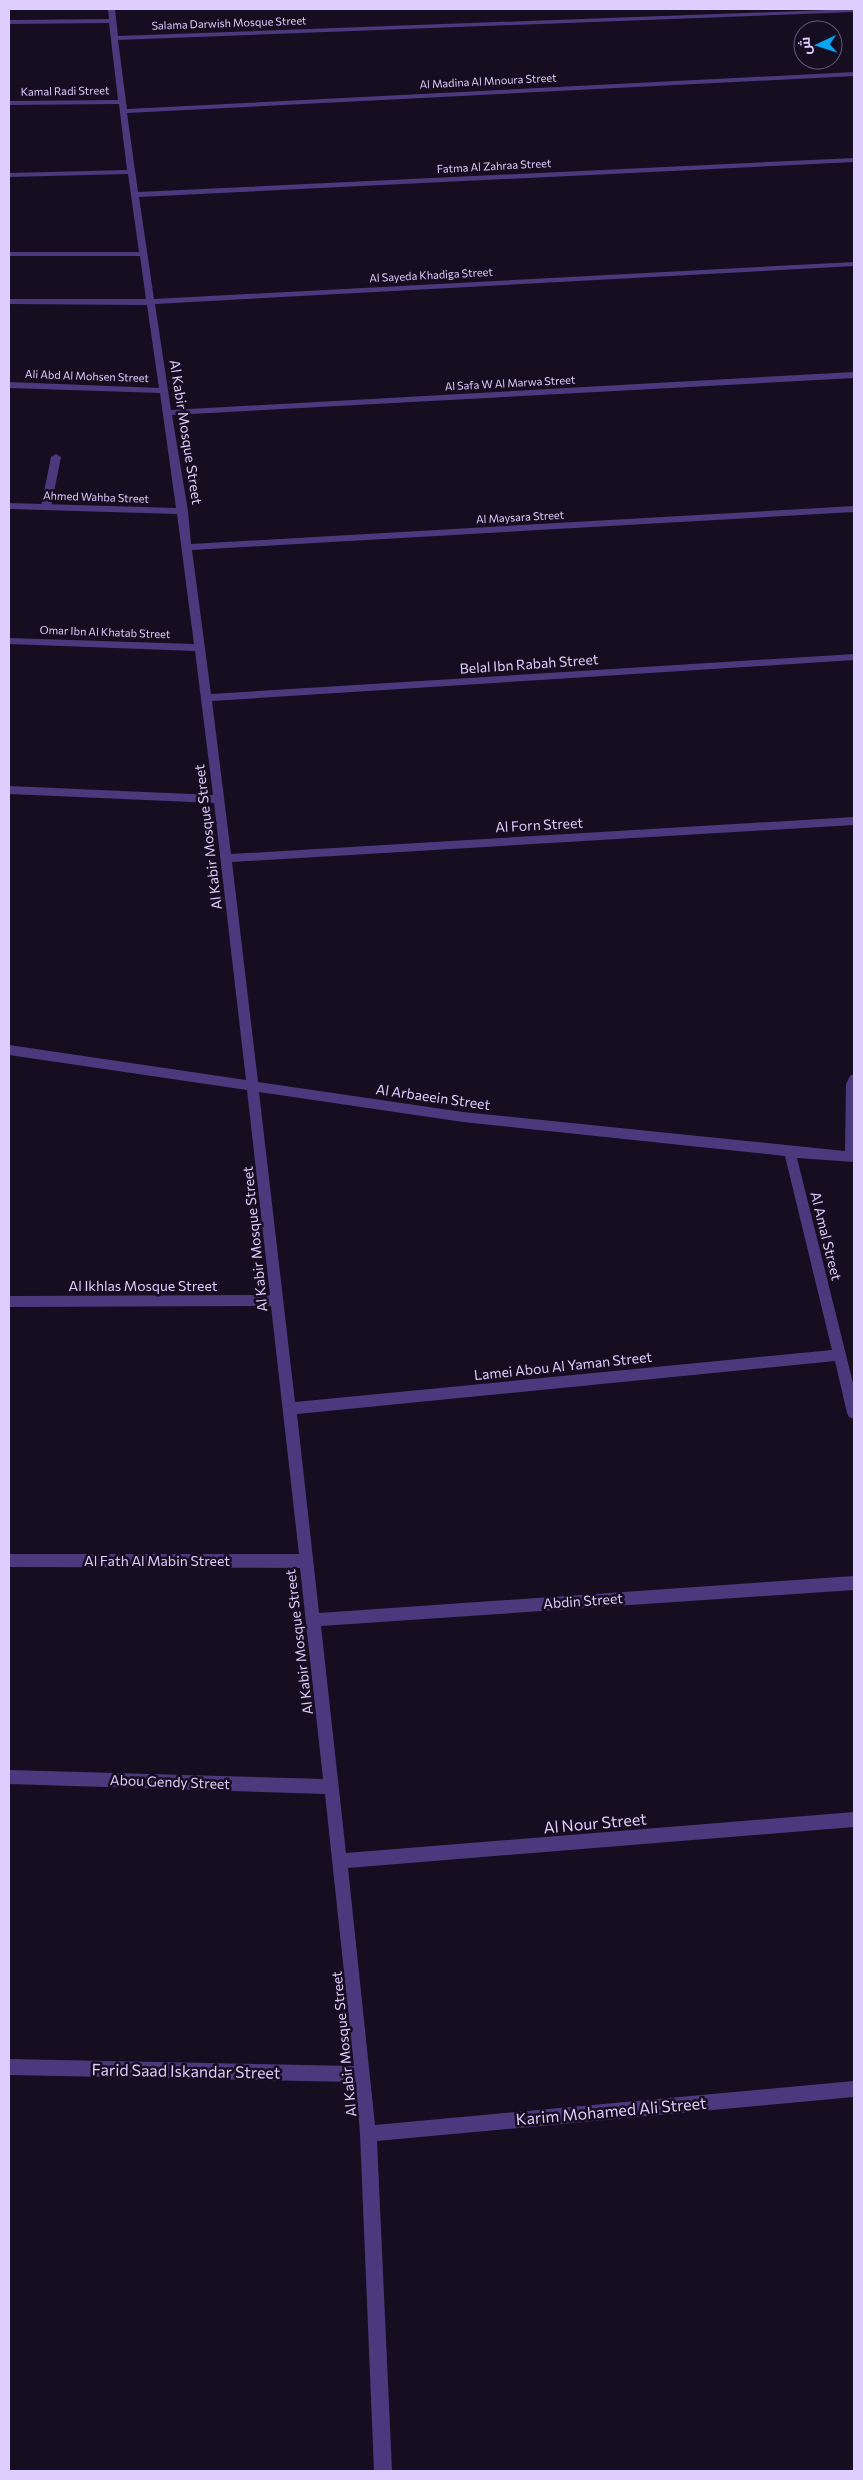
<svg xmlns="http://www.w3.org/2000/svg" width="863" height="2480" font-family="Commissioner,Cairo,sans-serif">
	<rect width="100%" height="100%" fill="#150d20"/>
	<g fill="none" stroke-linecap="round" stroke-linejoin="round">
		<path fill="#4b397e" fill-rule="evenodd" d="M56 454 61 457 51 507 46 510 41 507 51 457Z"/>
		<path fill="#4b397e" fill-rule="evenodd" d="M108 9H115L118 36 854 9V12L118 40 127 109 854 72V76L127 113 138 192 854 158V162L139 197 154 299 854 262V266L155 304 171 410 854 372V378L172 415 188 511 191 544 854 506V512L192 550 211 694 854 654V660L212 701 231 854 854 817V825L232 862 258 1082 463 1112 845 1151 846 1084 850 1076 854 1074V1162L797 1158 854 1387V1419L849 1417 847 1413 835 1361 297 1414 319 1613 854 1576V1590L321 1626 346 1853 854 1812V1827L348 1868 375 2125 854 2081V2097L377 2141 392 2471H374L360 2134 356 2082 9 2075V2059L354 2066 325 1794 9 1784V1770L323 1779 300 1568 9 1567V1554H299L271 1306 9 1307V1296L270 1295 247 1090 9 1055V1045L246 1080 214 803 9 794V786L213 795 195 651 9 644V638L194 644 177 514 9 509V503L176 508 160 393 9 388V382L159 388 147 305 9 304V299H146L140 256H9V252H139L128 174 9 177V173L127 170 119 104 9 105V101L118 100 109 23 9 24V20L109 19ZM259 1092 463 1122 785 1156 832 1350 295 1402Z"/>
	</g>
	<g text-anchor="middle" stroke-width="5" stroke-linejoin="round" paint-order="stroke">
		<g font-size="11" fill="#decdfe" stroke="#150d20">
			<text transform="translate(229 23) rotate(-2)" y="4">Salama Darwish Mosque Street</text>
			<text transform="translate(488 81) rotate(-3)" y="4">Al Madina Al Mnoura Street</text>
			<text transform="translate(65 91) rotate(-1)" y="4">Kamal Radi Street</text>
			<text transform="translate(494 166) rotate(-3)" y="4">Fatma Al Zahraa Street</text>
			<text transform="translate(431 275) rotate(-3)" y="4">Al Sayeda Khadiga Street</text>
			<text transform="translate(87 376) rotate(2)" y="4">Ali Abd Al Mohsen Street</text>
			<text transform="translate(510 383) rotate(-3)" y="4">Al Safa W Al Marwa Street</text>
			<text transform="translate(96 497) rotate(2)" y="4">Ahmed Wahba Street</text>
			<text transform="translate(520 517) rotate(-3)" y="4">Al Maysara Street</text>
			<text transform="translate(105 632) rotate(2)" y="4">Omar Ibn Al Khatab Street</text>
		</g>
		<g font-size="14" fill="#decdfe" stroke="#150d20">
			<text transform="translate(186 432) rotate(81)" y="5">Al Kabir Mosque Street</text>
			<text transform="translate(529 664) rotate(-4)" y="5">Belal Ibn Rabah Street</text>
			<text transform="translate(539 825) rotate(-3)" y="5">Al Forn Street</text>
			<text transform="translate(208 837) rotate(-97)" y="5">Al Kabir Mosque Street</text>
			<text transform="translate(433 1097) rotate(8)" y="5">Al Arbaeein Street</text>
			<text transform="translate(826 1236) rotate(76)" y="5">Al Amal Street</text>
			<text transform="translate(255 1239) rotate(-96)" y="5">Al Kabir Mosque Street</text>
			<text x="143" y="1291">Al Ikhlas Mosque Street</text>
			<text transform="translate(563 1366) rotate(-6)" y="5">Lamei Abou Al Yaman Street</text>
			<text x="157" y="1566">Al Fath Al Mabin Street</text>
			<text transform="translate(583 1601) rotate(-4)" y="5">Abdin Street</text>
			<text transform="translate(299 1642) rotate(-97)" y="5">Al Kabir Mosque Street</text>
			<text transform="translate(170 1782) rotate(2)" y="5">Abou Gendy Street</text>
			<text transform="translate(344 2044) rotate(-96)" y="5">Al Kabir Mosque Street</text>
		</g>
		<g font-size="16" fill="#decdfe" stroke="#150d20">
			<text transform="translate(595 1823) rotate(-5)" y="6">Al Nour Street</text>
			<text transform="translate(186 2071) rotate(1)" y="6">Farid Saad Iskandar Street</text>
			<text transform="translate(611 2111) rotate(-5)" y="6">Karim Mohamed Ali Street</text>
		</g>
	</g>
	<rect width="863" height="2480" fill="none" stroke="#decdfe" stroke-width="20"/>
	<g transform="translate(818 45) rotate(266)"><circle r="24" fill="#150d20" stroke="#655a79"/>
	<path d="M0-4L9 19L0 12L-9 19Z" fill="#06a5f1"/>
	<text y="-8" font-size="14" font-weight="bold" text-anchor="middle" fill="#decdfe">ش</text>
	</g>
</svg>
